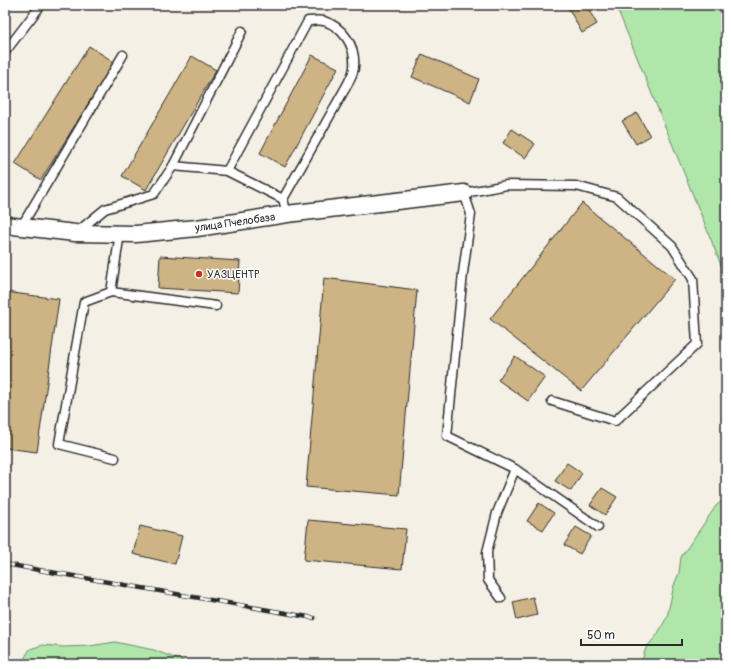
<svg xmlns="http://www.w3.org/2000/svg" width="731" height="669" font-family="Pangolin,sans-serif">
	<rect width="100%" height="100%" fill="#f5f0e6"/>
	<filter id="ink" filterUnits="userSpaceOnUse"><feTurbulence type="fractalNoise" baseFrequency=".025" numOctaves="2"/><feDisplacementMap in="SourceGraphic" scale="8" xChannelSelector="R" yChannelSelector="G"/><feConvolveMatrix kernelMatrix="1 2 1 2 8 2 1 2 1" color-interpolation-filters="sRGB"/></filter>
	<g filter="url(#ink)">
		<g fill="#afe7aa" stroke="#6d896a">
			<path d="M616 5H726V278L710 237 619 13Z"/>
			<path d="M726 497V664H642V660L646 648 657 635 667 617 674 585 679 573 681 557 716 506Z"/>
			<path d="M115 642 154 650 190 664H22V662L30 649 43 645 63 647 90 646Z"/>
		</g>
		<g fill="#ceb484" stroke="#2b2b2b">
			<path d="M576 5H586L597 24 582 33 569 9Z"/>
			<path d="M89 46 114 62 41 180 15 164Z"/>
			<path d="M422 54 479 79 470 102 412 77Z"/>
			<path d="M312 55 338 68 285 167 260 153Z"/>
			<path d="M192 56 216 70 146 190 122 176Z"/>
			<path d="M637 113 650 136 636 144 622 121Z"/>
			<path d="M512 129 535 144 525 158 503 143Z"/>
			<path d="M582 203 675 279 581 391 490 319Z"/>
			<path d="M160 256 240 261 238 293 158 288Z"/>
			<path d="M324 278 417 290 399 495 306 487Z"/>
			<path d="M5 292 59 299 37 452 5 448Z"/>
			<path d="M515 356 545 377 528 401 498 380Z"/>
			<path d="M567 463 582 473 571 491 555 481Z"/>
			<path d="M602 488 617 497 605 515 590 505Z"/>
			<path d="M539 503 554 513 543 530 527 521Z"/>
			<path d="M308 520 406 529 402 569 304 560Z"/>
			<path d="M140 526 182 536 175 564 133 554Z"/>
			<path d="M576 527 591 536 580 554 564 545Z"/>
			<path d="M533 597 537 615 517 620 513 602Z"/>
		</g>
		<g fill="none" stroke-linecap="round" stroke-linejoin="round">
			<defs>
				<g id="service">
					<path d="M5 52 41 5"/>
					<path d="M173 166 227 171 308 21C313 21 319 20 324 21 343 27 356 46 354 67 354 73 349 81 346 87L283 199 287 214"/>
					<path d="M227 171 283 199"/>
					<path d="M21 227 123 55"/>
					<path d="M77 232 105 209 154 194 173 166 242 31"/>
					<path d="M111 292 216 306"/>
					<path d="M552 401 615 421 697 344 693 279 672 246 617 197 576 186 507 185 464 193 471 214 463 273 447 436 515 469 598 527"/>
					<path d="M115 458 59 444 84 302 111 292 120 233"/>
					<path d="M501 598 488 580 487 552 497 513 515 469"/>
				</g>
				<path id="minor" d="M5 225 75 233 136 234 197 228 287 214 464 193"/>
			</defs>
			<use href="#service" stroke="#2b2b2b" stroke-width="11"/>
			<use href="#minor" stroke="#2b2b2b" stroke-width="19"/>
			<use href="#service" stroke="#fff" stroke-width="8"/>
			<use href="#minor" stroke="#fff" stroke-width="16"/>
			<defs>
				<path id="rail" d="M5 564 314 618"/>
			</defs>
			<use href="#rail" stroke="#2b2b2b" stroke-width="4.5"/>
			<use href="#rail" stroke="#fff" stroke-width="3" stroke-dasharray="9" stroke-linecap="butt"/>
		</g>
	</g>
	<circle fill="#c8321e" stroke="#fff" stroke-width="1.5" cx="199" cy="274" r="4"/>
	<g text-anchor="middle" stroke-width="3" stroke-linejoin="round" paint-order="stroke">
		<g font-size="11" fill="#2b2b2b" stroke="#fff">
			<text transform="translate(235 222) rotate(-8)" y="4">улица Пчелобаза</text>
		</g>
		<g font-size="11" fill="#2b2b2b" stroke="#fff" text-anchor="start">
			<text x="207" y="278">УАЗЦЕНТР</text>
		</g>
	</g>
	<rect width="731" height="669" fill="none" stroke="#fff" stroke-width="20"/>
	<rect x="10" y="10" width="711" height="649" fill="none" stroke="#2b2b2b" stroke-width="1.5" filter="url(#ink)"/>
	<path d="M581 639v6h101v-6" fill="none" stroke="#2b2b2b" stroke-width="2"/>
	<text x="587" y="639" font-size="12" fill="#2b2b2b" stroke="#ffffff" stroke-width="3" paint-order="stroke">50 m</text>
</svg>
